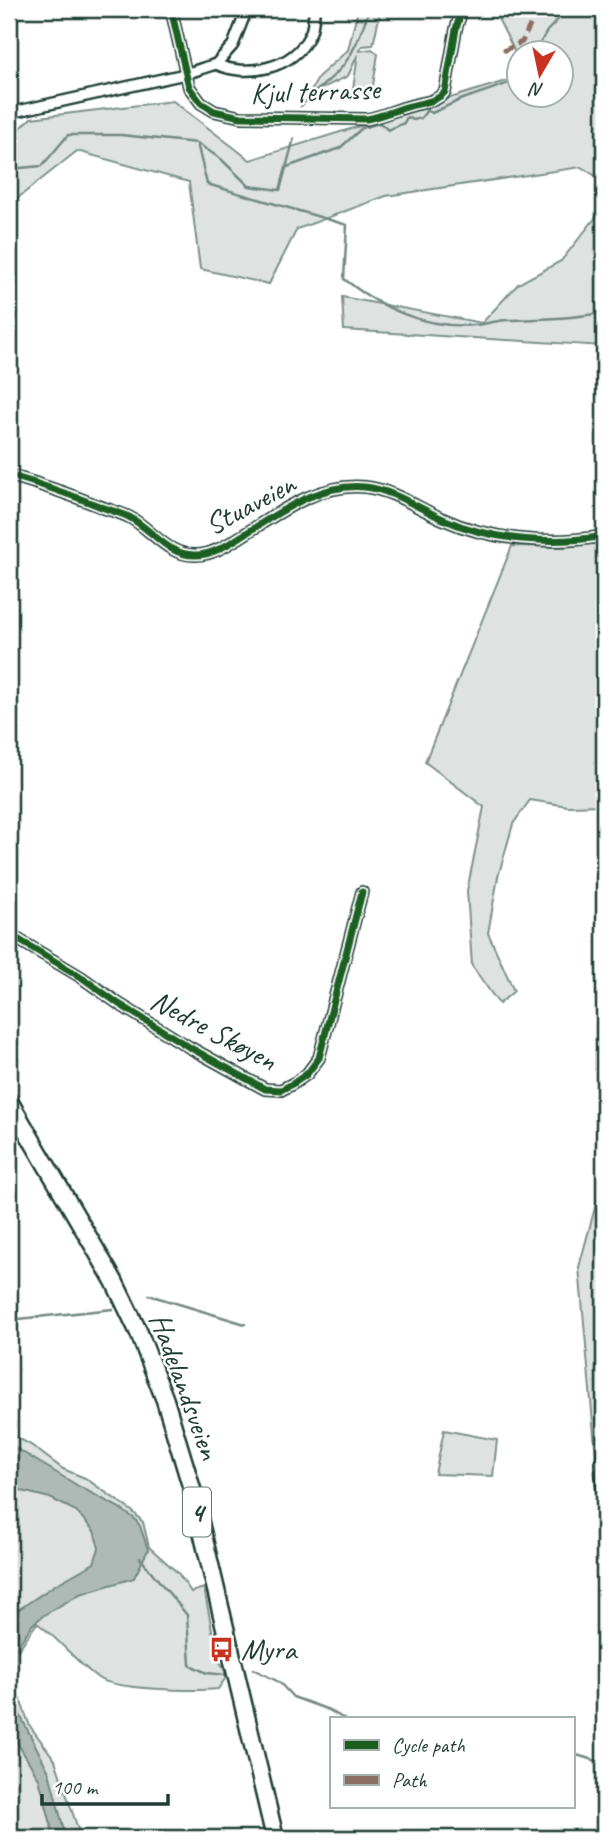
<svg xmlns="http://www.w3.org/2000/svg" width="613" height="1847" font-family="Caveat,sans-serif">
	<rect width="100%" height="100%" fill="#fff"/>
	<filter id="ink" filterUnits="userSpaceOnUse"><feTurbulence type="fractalNoise" baseFrequency=".0143" numOctaves="2"/><feDisplacementMap in="SourceGraphic" scale="14" xChannelSelector="R" yChannelSelector="G"/><feConvolveMatrix kernelMatrix="1 2 1 2 8 2 1 2 1" color-interpolation-filters="sRGB"/></filter>
	<g filter="url(#ink)">
		<g fill="#dee3e2" stroke="#7e908b" stroke-width="2" fill-rule="evenodd">
			<path d="M358 9H394L380 13 373 45 362 46 359 51 372 49 378 54 372 92 365 94 353 89 358 54 348 76 310 94 318 77 348 50Z"/>
			<path d="M493 9H604V181L581 167 386 196 297 229 269 284 200 269 189 182 77 151 9 205V139L31 118 173 101 250 160 512 79 514 50ZM518 52H560V94H518Z"/>
			<path d="M604 207V346L344 330 342 297 482 323 518 284 561 261Z"/>
			<path d="M604 542V805L568 806 530 800 513 824 498 877 488 933 514 991 499 1004 472 966 467 891 484 807 425 762 512 546 564 547Z"/>
			<path d="M604 1174V1546L579 1267Z"/>
			<path d="M444 1430 497 1440 493 1476 435 1474Z"/>
			<path d="M9 1433 31 1445 63 1469 85 1478 132 1511 143 1522 149 1547 178 1573 191 1592 204 1588 217 1656 225 1671V1679L218 1689C195 1691 115 1690 98 1678 76 1662 59 1639 37 1623L16 1653 15 1686 30 1726 55 1760 78 1829 77 1838H9Z"/>
		</g>
		<path fill="#afbab7" stroke="#758883" stroke-width="2" d="M9 1444 80 1487 118 1507 135 1519 140 1526 148 1550 134 1578 80 1594 44 1615 32 1625 13 1653V1692L20 1715 49 1772 66 1838H53L51 1824 39 1779 9 1729V1627L18 1610 55 1585 94 1563 99 1548 94 1531 76 1511 50 1498 22 1491 9 1480Z"/>
		<g fill="none" stroke-linecap="round" stroke-linejoin="round">
			<g stroke="#758883" stroke-width="2.5">
				<path d="M535 52 547 31 568 9"/>
				<path d="M301 106C313 92 329 82 341 68 355 52 363 29 369 9"/>
				<path d="M197 143 207 184 347 225 344 279C381 308 426 329 475 325 485 325 496 320 507 320 539 319 572 319 604 312"/>
				<path d="M287 167 340 148 362 128 380 123 388 130 404 123 407 117 413 120 421 118 427 110 432 113 460 100 518 80"/>
				<path d="M9 169 42 166 68 135H121L197 143 221 159 249 186 280 190 294 138"/>
				<path d="M149 1295 245 1324"/>
				<path d="M9 1320 113 1309"/>
				<path d="M140 1558 187 1615 190 1665 207 1673 226 1675"/>
				<path d="M253 1669 279 1682 293 1697 329 1710 344 1719"/>
				<path d="M573 1754 604 1763"/>
			</g>
			<defs>
				<g id="street">
					<path d="M171 9 189 87 201 103 214 111 241 117 367 119C382 116 395 110 410 106 423 102 435 103 445 92L456 29 462 9"/>
					<path d="M216 64C246 78 293 69 309 36 313 30 313 22 314 14"/>
					<path d="M9 113 185 74 216 64 233 45 247 9"/>
					<path d="M9 475C39 484 69 494 99 506 108 510 119 512 129 517 152 529 167 556 196 555 212 555 227 545 240 537 277 514 319 482 365 487 393 490 418 508 443 519 491 541 553 545 604 536"/>
					<path d="M9 934 81 977 119 1004 189 1047 265 1089 281 1090 294 1083 307 1074 319 1058 362 892"/>
					<path d="M604 1452 600 1463 604 1516"/>
				</g>
				<path id="highway" d="M9 1101 114 1281 139 1333 165 1400 192 1489 275 1838"/>
			</defs>
			<use href="#street" stroke="#1f3d34" stroke-width="14"/>
			<use href="#highway" stroke="#1f3d34" stroke-width="21"/>
			<use href="#street" stroke="#fff" stroke-width="9"/>
			<use href="#highway" stroke="#fff" stroke-width="16"/>
			<path stroke="#8d6e63" stroke-width="5" stroke-dasharray="10 5" stroke-linecap="butt" d="M503 51 522 42 538 9"/>
			<defs>
				<g id="cycleway">
					<path d="M171 9 189 87 201 103 214 111 241 117 367 119C382 116 395 110 410 106 423 102 435 103 445 92L456 29 462 9"/>
					<path d="M9 475C39 484 69 494 99 506 108 510 119 512 129 517 152 529 167 556 196 555 212 555 227 545 240 537 277 514 319 482 365 487 393 490 418 508 443 519 491 541 553 545 604 536"/>
					<path d="M9 934 81 977 119 1004 189 1047 265 1089 281 1090 294 1083 307 1074 319 1058 362 892"/>
				</g>
			</defs>
			<use href="#cycleway" stroke="#fff" stroke-width="11"/>
			<use href="#cycleway" stroke="#1b5e20" stroke-width="7"/>
		</g>
	</g>
	<defs>
		<symbol id="bus-bare" viewBox="-9 -9 18 18"><path d="M-5-6H5V4H4V6H2V4H-2V6H-4V4H-5ZM-3.5-4V0h7V-4ZM-3.5 1.2v1.5H-2V1.2ZM2 1.2v1.5H3.5V1.2Z" fill="#c8321e" stroke="#fff" stroke-width="2.5" paint-order="stroke"/></symbol>
	</defs>
	<g fill-rule="evenodd">
		<use href="#bus-bare" x="204" y="1632" width="35" height="35"/>
	</g>
	<g text-anchor="middle" stroke-width="5" stroke-linejoin="round" paint-order="stroke">
		<rect fill="#fff" stroke="#627771" stroke-width="2" x="183" y="1487.5" width="28" height="49" rx="5"/>
		<g font-size="28" font-weight="bold" fill="#1f3d34">
			<text x="197" y="1522">4</text>
		</g>
		<g font-size="30" fill="#1f3d34" stroke="#fff">
			<text transform="translate(315 91) rotate(-2)" y="10">Kjul terrasse</text>
			<text transform="translate(250 504) rotate(-28)" y="10">Stuaveien</text>
			<text transform="translate(214 1030) rotate(28)" y="10">Nedre Skøyen</text>
			<text transform="translate(185 1386) rotate(70)" y="10">Hadelandsveien</text>
		</g>
		<g font-size="30" fill="#1f3d34" stroke="#fff" text-anchor="start">
			<text x="241" y="1659">Myra</text>
		</g>
	</g>
	<rect width="613" height="1847" fill="none" stroke="#fff" stroke-width="35"/>
	<rect x="18" y="18" width="578" height="1812" fill="none" stroke="#1f3d34" stroke-width="2.5" filter="url(#ink)"/>
	<rect x="330" y="1717" width="245" height="91" fill="#ffffff" stroke="#a5b1ae" stroke-width="2"/>
	<rect x="344" y="1740" width="35" height="10" fill="#1b5e20" stroke="#a5b1ae" stroke-width="2"/>
	<text x="392" y="1752" font-size="21" fill="#1f3d34">Cycle path</text>
	<rect x="344" y="1775" width="35" height="10" fill="#8d6e63" stroke="#a5b1ae" stroke-width="2"/>
	<text x="392" y="1787" font-size="21" fill="#1f3d34">Path</text>
	<g transform="translate(540 74) rotate(189)"><circle r="33" fill="#ffffff" stroke="#a5b1ae" stroke-width="2"/>
	<path d="M0-5L12 26L0 18L-12 26Z" fill="#c8321e"/>
	<text y="-10" font-size="19" font-weight="bold" text-anchor="middle" fill="#1f3d34">N</text>
	</g>
	<path d="M42 1794v10h126v-10" fill="none" stroke="#1f3d34" stroke-width="3.5"/>
	<text x="52" y="1794" font-size="21" fill="#1f3d34" stroke="#ffffff" stroke-width="5" paint-order="stroke">100 m</text>
</svg>
